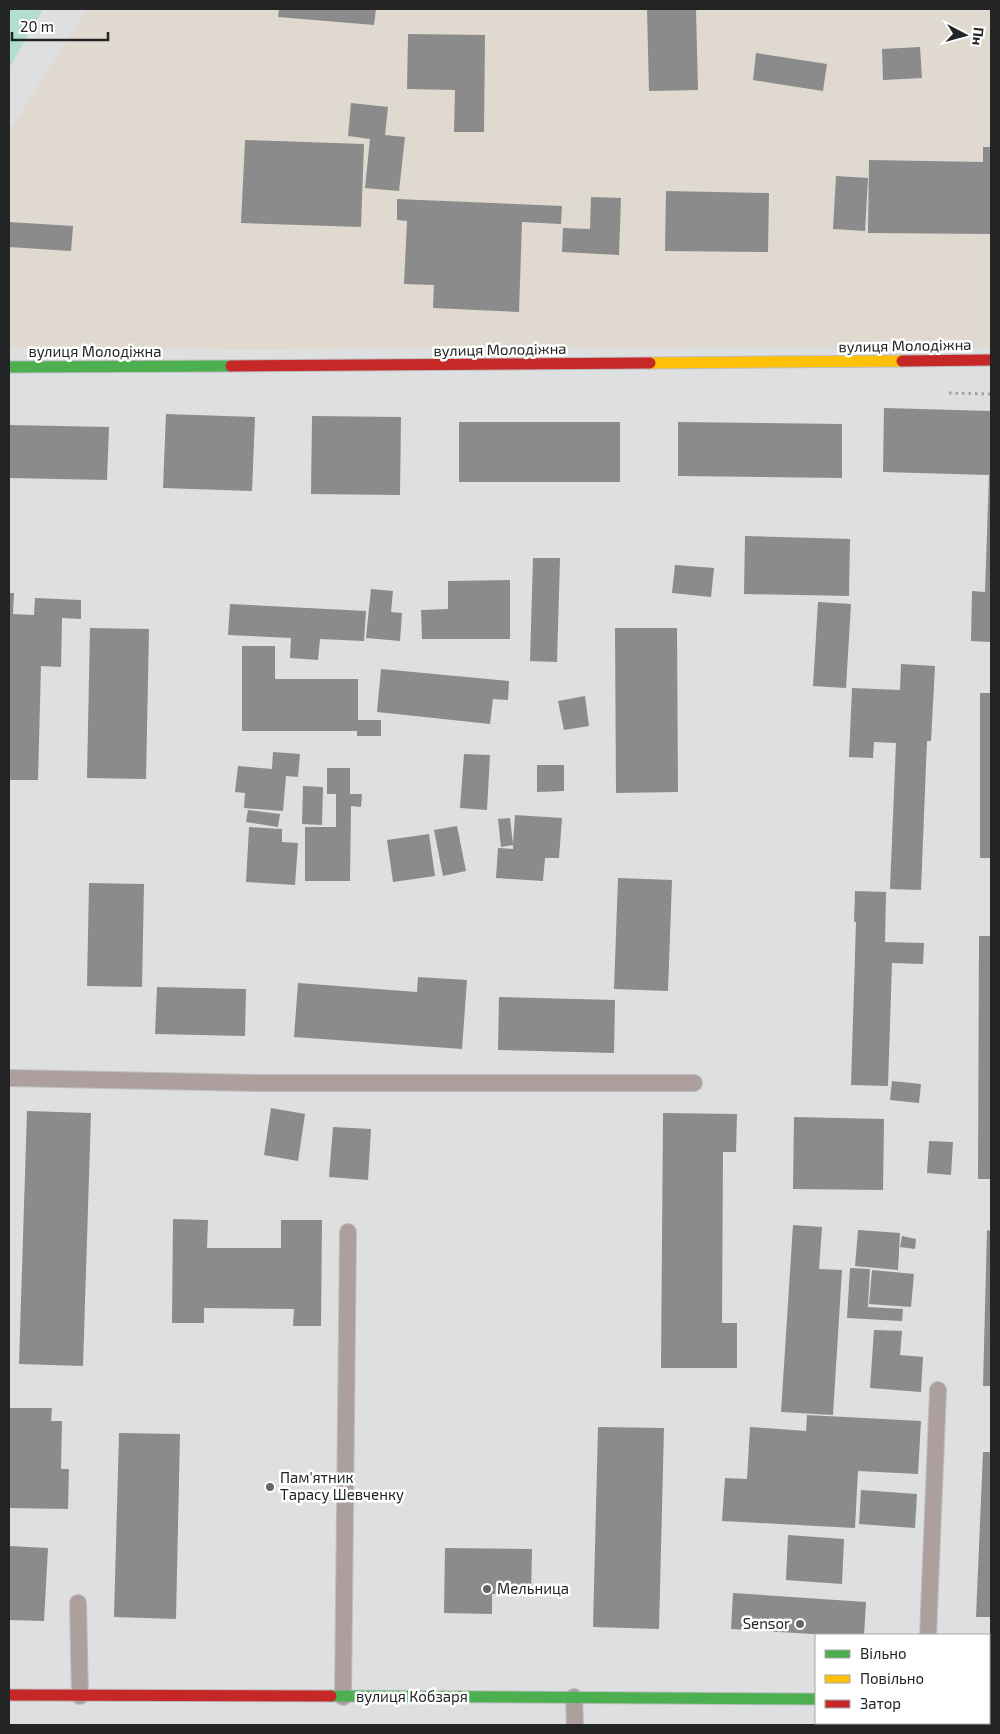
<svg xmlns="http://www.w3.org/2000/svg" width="1000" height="1734" font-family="'Exo 2',sans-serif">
	<rect width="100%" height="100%" fill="#dedfe1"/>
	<path fill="#dfd9cf" d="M87 9H991V348L833 347 246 350 9 348V131Z"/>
	<path fill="#b1dfcb" d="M9 9H43L9 68Z"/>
	<g fill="#8b8b8c">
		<path d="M279 9H376L374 25 278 17Z"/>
		<path d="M647 9H696L698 90 649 91Z"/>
		<path d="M408 34 485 35 484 132H454L455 90 407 89Z"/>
		<path d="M920 47 922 78 883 80 882 49Z"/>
		<path d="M756 53 827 64 823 91 753 80Z"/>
		<path d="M351 103 388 107 385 135 405 137 399 191 365 188 370 139 348 136Z"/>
		<path d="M245 140 364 144 361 227 241 223Z"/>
		<path d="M983 147H991V234L868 233 869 160 983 162Z"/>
		<path d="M836 176 868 178 865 231 833 229Z"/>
		<path d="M666 191 769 193 768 252 665 251Z"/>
		<path d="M591 197 621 198 619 255 562 252 563 228 590 229Z"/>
		<path d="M397 199 562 206 561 224 522 222 519 312 433 308 434 285 404 284 407 221 397 220Z"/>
		<path d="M9 222 73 226 71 251 9 247Z"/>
		<path d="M884 408 991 411V642L971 641 972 591 985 592 989 475 883 472Z"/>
		<path d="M166 414 255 417 252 491 163 488Z"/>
		<path d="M312 416 401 417 400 495 311 494Z"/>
		<rect x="459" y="422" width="161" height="60"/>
		<path d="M678 422 842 424V478L678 476Z"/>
		<path d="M9 425 109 427 107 480 9 478Z"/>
		<path d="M745 536 850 539 849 596 744 594Z"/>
		<path d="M533 558H560L557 662 530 661Z"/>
		<path d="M675 565 714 568 711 597 672 593Z"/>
		<path d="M510 580V639H422L421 610 448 609V581Z"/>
		<path d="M371 589 393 591 391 612 402 613 400 641 366 638Z"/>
		<path d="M9 593H14L13 614 34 615 35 598 81 600V619L62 618 61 667 41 666 38 780H9Z"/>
		<path d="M818 602 851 604 846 688 813 686Z"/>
		<path d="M230 604 366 611 364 641 320 639 318 660 290 658 291 638 228 635Z"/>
		<path d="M90 628 149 629 146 779 87 778Z"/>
		<path d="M615 628H677L678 792 616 793Z"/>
		<path d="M242 646H275V679H358V720H381V736H357V731H242Z"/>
		<path d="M901 664 935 666 931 741H927L921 890 890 889 896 743 874 742 873 758 849 757 852 688 900 690Z"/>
		<path d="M381 669 509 681 508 700 493 699 490 724 377 712Z"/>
		<rect x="980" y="693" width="11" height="165"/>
		<path d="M585 696 589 726 564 730 558 701Z"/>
		<path d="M273 752 300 754 298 777 286 776 283 811 244 808 245 793 235 792 238 766 272 769Z"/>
		<path d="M464 754 490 755 487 810 460 808Z"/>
		<path d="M537 765H564V791L537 792Z"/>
		<path d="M327 768H350V794H362L361 807 351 806 350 881H305V827H336V794H327Z"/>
		<path d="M303 786 323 787 322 825 302 824Z"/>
		<path d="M248 810 280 814 278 827 246 822Z"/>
		<path d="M515 815 562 818 559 858H545L543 881 496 878 498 848 513 849V845L501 847 498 819 510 818 513 844Z"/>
		<path d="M457 826 466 871 443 876 434 830Z"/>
		<path d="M249 827 282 829V842L298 843 295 885 246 882Z"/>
		<path d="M429 834 435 876 393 882 387 840Z"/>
		<path d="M618 878 672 880 668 991 614 989Z"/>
		<path d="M89 883 144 884 142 987 87 986Z"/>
		<path d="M855 891 886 892 885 942 924 943 923 964 892 963 888 1086 851 1085 856 922H854Z"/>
		<path d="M979 936H991V1179H978Z"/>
		<path d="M418 977 467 980 462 1049 294 1037 298 983 417 992Z"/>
		<path d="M157 987 246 989 245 1036 155 1034Z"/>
		<path d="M499 997 615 1000 614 1053 498 1050Z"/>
		<path d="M892 1081 921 1084 919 1103 890 1100Z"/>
		<path d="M271 1108 305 1114 298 1161 264 1155Z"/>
		<path d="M27 1111 91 1113 83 1366 19 1364Z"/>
		<path d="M663 1113 737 1114 736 1152H723L722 1323H737V1368H661Z"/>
		<path d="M794 1117 884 1119 883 1190 793 1189Z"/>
		<path d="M333 1127 371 1129 368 1180 329 1177Z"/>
		<path d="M929 1141 953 1142 951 1175 927 1173Z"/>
		<path d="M173 1219 208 1220 207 1248H281V1220H322L321 1326H293L294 1309 204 1308V1323H172Z"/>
		<path d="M793 1225 822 1227 819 1269 842 1270 833 1415 781 1412Z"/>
		<path d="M858 1230 900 1233 898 1270 855 1266Z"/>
		<path d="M987 1230 991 1231V1386H983Z"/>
		<path d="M902 1236 916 1239 915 1249 900 1247Z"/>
		<path d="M850 1268 870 1269 868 1307 903 1309 902 1321 847 1318Z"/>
		<path d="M872 1270 914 1274 911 1307 869 1304Z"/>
		<path d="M874 1330 902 1331 900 1355 923 1357 921 1392 870 1388Z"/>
		<path d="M9 1408H52L51 1421H62L61 1469H69L68 1509 9 1508Z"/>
		<path d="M807 1415 921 1421 918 1474 858 1471 855 1528 722 1521 725 1478 747 1479 750 1427 806 1431Z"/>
		<path d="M598 1427 664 1428 659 1629 593 1627Z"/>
		<path d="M119 1433 180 1434 176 1619 114 1617Z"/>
		<path d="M983 1452H991V1617H976Z"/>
		<path d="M861 1490 917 1494 915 1528 859 1524Z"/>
		<path d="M788 1535 844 1539 842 1584 786 1580Z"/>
		<path d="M9 1546 48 1548 44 1621 9 1620Z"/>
		<path d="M445 1548 532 1549 531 1595 492 1594V1614L444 1613Z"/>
		<path d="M733 1593 866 1602 864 1635H829L731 1629Z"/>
	</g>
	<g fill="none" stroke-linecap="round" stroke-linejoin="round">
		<defs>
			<g id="lane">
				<path d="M9 1078 260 1083H694"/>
				<path d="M78 1603 80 1696"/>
				<path d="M928 1635 938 1390"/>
				<path d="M343 1697 348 1232"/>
				<path d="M574 1697 575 1725"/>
				<path d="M926 1725 927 1723"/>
			</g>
			<path id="street" d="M989 1701H991"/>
			<g id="fast">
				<path d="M9 367 231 366"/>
				<path d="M331 1696 816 1699"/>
			</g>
			<path id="slow" d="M650 363 902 361"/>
			<g id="jam">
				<path d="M902 361 991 360"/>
				<path d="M231 366 650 363"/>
				<path d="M9 1695 331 1696"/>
			</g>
		</defs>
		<use href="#lane" stroke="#bdbdbe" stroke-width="18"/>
		<use href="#street" stroke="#bdbdbe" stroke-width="29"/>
		<use href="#fast" stroke="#bdbdbe" stroke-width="13"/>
		<use href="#slow" stroke="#bdbdbe" stroke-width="13"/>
		<use href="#jam" stroke="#bdbdbe" stroke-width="13"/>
		<path stroke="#a99f9f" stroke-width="3" stroke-dasharray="2.5 4" stroke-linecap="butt" d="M949 393 991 394"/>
		<use href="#lane" stroke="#ae9f9f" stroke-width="16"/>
		<use href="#street" stroke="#ae9f9f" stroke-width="28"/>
		<use href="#fast" stroke="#4caf50" stroke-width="11"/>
		<use href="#slow" stroke="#ffc107" stroke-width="11"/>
		<use href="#jam" stroke="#c62828" stroke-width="11"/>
	</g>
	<g fill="#646567" stroke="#fff" stroke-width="2">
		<circle cx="270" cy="1487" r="5"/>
		<circle cx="487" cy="1589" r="5"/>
		<circle cx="800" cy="1624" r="5"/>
	</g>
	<g text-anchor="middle" stroke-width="5" stroke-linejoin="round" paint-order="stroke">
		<g font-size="15" fill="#232425" stroke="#fff">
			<text transform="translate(905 346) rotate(-1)" y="5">вулиця Молодіжна</text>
			<text transform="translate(500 350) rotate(-1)" y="5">вулиця Молодіжна</text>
			<text x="95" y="357">вулиця Молодіжна</text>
			<text x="412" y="1702">вулиця Кобзаря</text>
		</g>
		<g font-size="15" fill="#232425" stroke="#fff" text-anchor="start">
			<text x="280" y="1483">Пам'ятник<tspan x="280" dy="17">Тарасу Шевченку</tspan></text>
			<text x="497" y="1594">Мельница</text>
			<text x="790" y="1629" text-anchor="end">Sensor</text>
		</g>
	</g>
	<rect width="1000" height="1734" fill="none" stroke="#232425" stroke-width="20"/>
	<rect x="815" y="1634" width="175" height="90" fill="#ffffff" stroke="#a7a7a8"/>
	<rect x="825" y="1650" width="25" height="8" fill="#4caf50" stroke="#a7a7a8"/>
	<text x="860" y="1659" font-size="15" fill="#232425">Вільно</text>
	<rect x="825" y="1675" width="25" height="8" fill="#ffc107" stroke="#a7a7a8"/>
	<text x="860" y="1684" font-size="15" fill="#232425">Повільно</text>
	<rect x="825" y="1700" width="25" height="8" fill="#c62828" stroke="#a7a7a8"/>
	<text x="860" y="1709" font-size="15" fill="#232425">Затор</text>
	<g transform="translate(965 35) rotate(96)" stroke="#ffffff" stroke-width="4" paint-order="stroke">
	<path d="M0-4L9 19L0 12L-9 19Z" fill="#232425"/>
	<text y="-8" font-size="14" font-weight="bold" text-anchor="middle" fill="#232425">Пн</text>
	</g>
	<path d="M12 32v8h96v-8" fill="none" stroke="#232425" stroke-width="2.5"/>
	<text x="20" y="32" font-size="15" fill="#232425" stroke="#ffffff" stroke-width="4" paint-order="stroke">20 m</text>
</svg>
